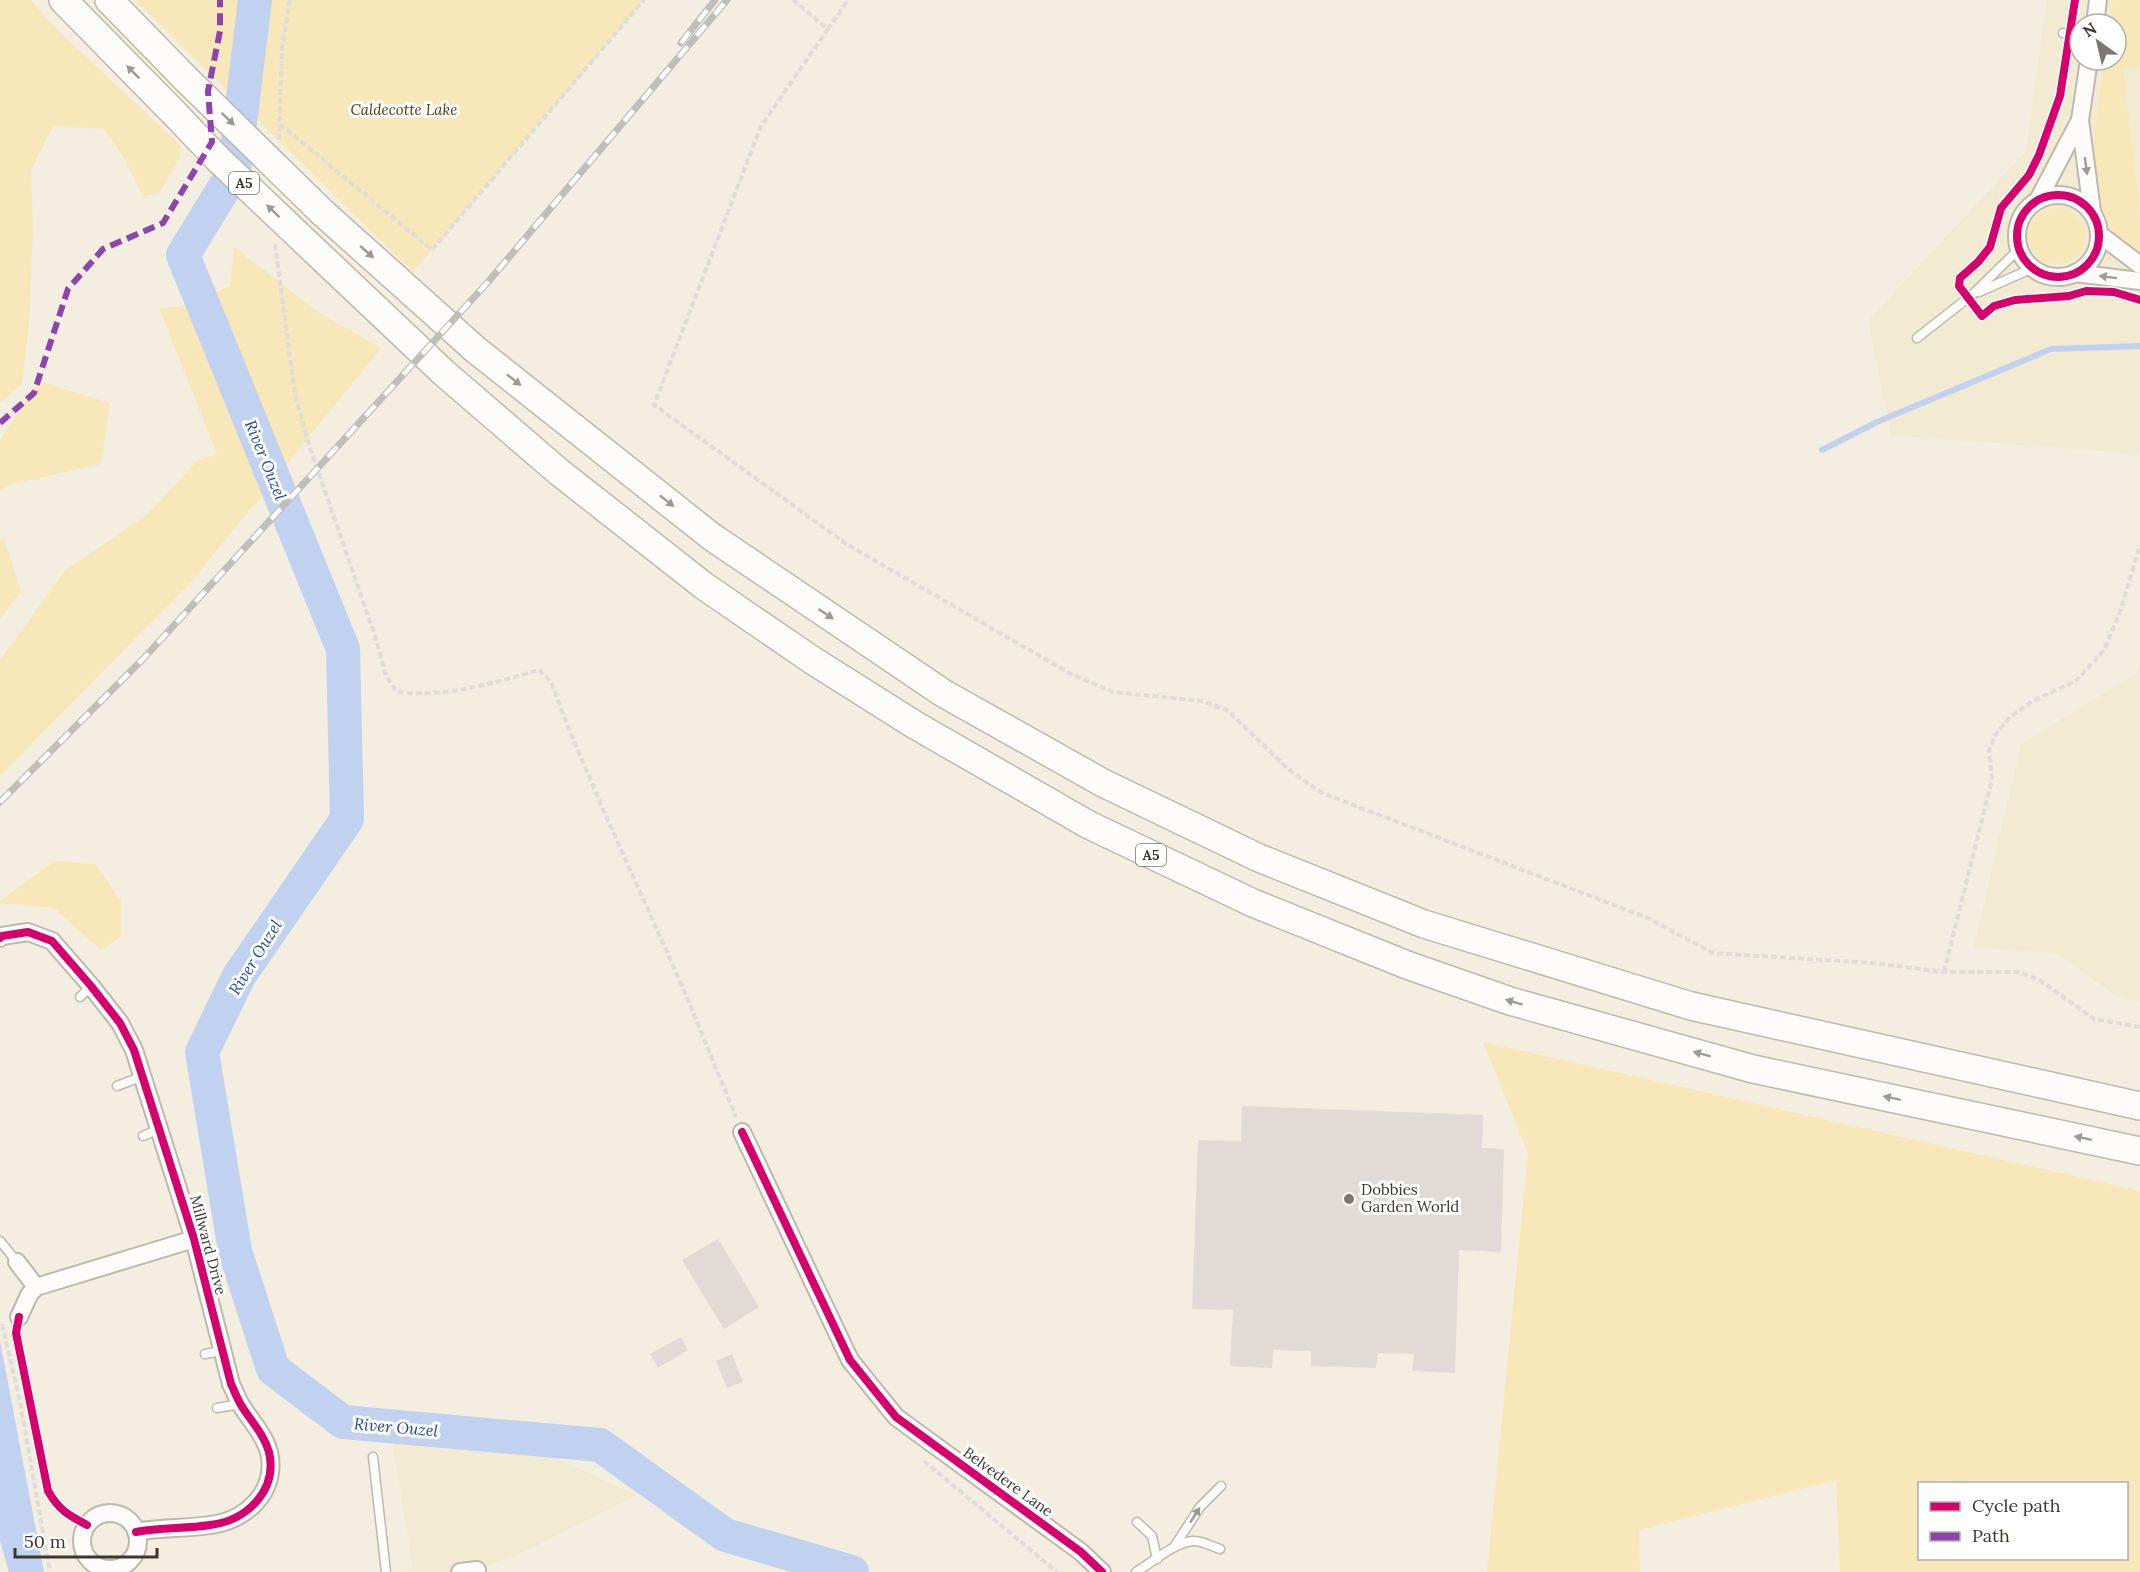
<svg xmlns="http://www.w3.org/2000/svg" width="2140" height="1572" font-family="Lora,serif">
	<rect width="100%" height="100%" fill="#f3eee0"/>
	<g fill="#f2ead1" fill-rule="evenodd">
		<path d="M2047 0H2140V454L1891 435 1868 321 2026 151ZM2080 24H2116V60H2080Z"/>
		<path d="M2140 660V1002L2118 997 2056 953 1974 947 2021 744 2136 674Z"/>
		<path d="M392 1440 525 1444 636 1495 528 1550 485 1567 484 1572H388L413 1567Z"/>
	</g>
	<g fill="#f7e7b9" fill-rule="evenodd">
		<path d="M0 0H31L52 25 181 146 180 158 159 193 143 196 126 161 104 129 53 126 31 170 33 227 29 324 22 384 0 403Z"/>
		<path d="M135 0H644L413 272Z"/>
		<path d="M2113 0H2140V67L2123 69 2140 214V254C2125 245 2109 230 2103 213 2086 168 2098 106 2105 60H2116V24H2110Z"/>
		<circle cx="2057" cy="236" r="28"/>
		<path d="M234 247 318 312 381 348 192 581 0 776V660L65 571 149 513 198 460 217 454 159 308 179 307 230 286Z"/>
		<path d="M38 381 110 403 101 464 12 484 0 491V441Z"/>
		<path d="M4 539 21 591 0 619V540Z"/>
		<path d="M55 861 95 864 121 900V937L101 950 54 908 0 903V901Z"/>
		<path d="M1483 1042 2140 1191V1572H1840L1836 1480 1639 1530 1640 1572H1487L1528 1153ZM1920 1484H2126V1558H1920Z"/>
	</g>
	<path fill="#c1d2f0" d="M0 1341 44 1572H9L0 1541Z"/>
	<g fill="none" stroke-linecap="round" stroke-linejoin="round">
		<path stroke="#c1d2f0" stroke-width="6" d="M1822 450 1877 422 2051 349 2140 346"/>
		<path stroke="#c1d2f0" stroke-width="34" d="M255 0 234 172 183 255 343 649 347 819 239 976 202 1052 235 1251 273 1369 343 1422 600 1445 725 1535 852 1572"/>
	</g>
	<g fill="#e0dbd7">
		<path d="M1242 1106 1483 1115 1482 1148 1504 1149 1501 1252 1459 1250 1455 1373 1412 1371 1414 1354 1378 1353 1376 1368 1311 1366V1351L1273 1350 1272 1368 1230 1366 1233 1310 1192 1309 1198 1140 1241 1141Z"/>
		<path d="M718 1239 759 1307 724 1329 682 1260Z"/>
		<path d="M681 1337 688 1350 658 1368 650 1354Z"/>
		<path d="M732 1354 743 1382 727 1388 716 1361Z"/>
	</g>
	<g fill="none" stroke-linecap="round" stroke-linejoin="round">
		<defs>
			<g id="service">
				<path d="M2063 33 2080 34"/>
				<path d="M1979 292 2033 268"/>
				<path d="M1917 338 1973 294 2019 249"/>
				<path d="M80 997 91 986"/>
				<path d="M117 1086 143 1076"/>
				<path d="M143 1136 159 1129"/>
				<path d="M0 1241 17 1262"/>
				<path d="M205 1354 221 1351"/>
				<path d="M217 1408 240 1404"/>
				<path d="M373 1457 386 1572"/>
				<path d="M1137 1522 1152 1536 1157 1559"/>
				<path d="M1174 1547 1200 1507 1221 1486"/>
				<path d="M1136 1572C1153 1562 1172 1544 1192 1541 1201 1540 1211 1546 1220 1549"/>
			</g>
			<g id="minor">
				<path d="M2095 24 2098 0"/>
				<path d="M2089 60 2080 120 2092 211"/>
				<circle cx="2058" cy="236" r="41"/>
				<path d="M2038 200 2080 120"/>
				<path d="M2099 234 2140 265"/>
				<path d="M2075 273 2140 281"/>
				<path d="M0 938 2 936 28 932 52 941 91 986 120 1023 134 1050 194 1239 231 1384C234 1390 237 1398 241 1405 250 1420 264 1434 269 1452 278 1491 246 1521 210 1525 185 1529 161 1527 136 1532"/>
				<path d="M742 1132 850 1360 896 1417 1081 1552 1102 1572"/>
				<path d="M17 1262 36 1287 29 1295 19 1317"/>
				<path d="M36 1287 194 1239"/>
				<circle cx="110" cy="1541" r="28"/>
				<path d="M460 1572 477 1570V1572"/>
			</g>
			<g id="trunk">
				<path d="M63 0 174 113"/>
				<path d="M109 0 186 79"/>
				<path d="M323 213 476 350 712 537 943 693 1103 783 1259 858 1424 924 1691 1006 2140 1106"/>
				<path d="M316 252 444 373 559 472 704 586 812 660 915 725 1089 825 1253 903 1407 965 1510 1001 1753 1069 2140 1151"/>
			</g>
		</defs>
		<use href="#service" stroke="#bdb9ad" stroke-width="11"/>
		<use href="#minor" stroke="#bdb9ad" stroke-width="20"/>
		<use href="#trunk" stroke="#bdb9ad" stroke-width="30"/>
		<g stroke="#dfddd9" stroke-width="4" stroke-dasharray="6 3" stroke-linecap="butt">
			<path d="M793 0 828 29 848 0"/>
			<path d="M828 29 761 126 654 405 848 545 1071 674 1113 692 1202 701 1227 710 1288 769 1322 793 1648 918 1713 953 1872 963 1944 972H2019L2041 981 2094 1019 2140 1027"/>
			<path d="M280 124 432 250 644 0"/>
			<path d="M279 140 282 48 290 0"/>
			<path d="M275 244 295 395 309 445 375 636 386 676 397 692C444 698 494 683 539 670L551 682 568 727 602 807 683 988 736 1117"/>
			<path d="M1944 972 1992 779 1989 750 1996 734 2010 717 2031 702 2077 680 2104 650 2120 612 2140 545"/>
			<path d="M2 1324 20 1402 50 1572"/>
			<path d="M924 1461 1057 1572"/>
		</g>
		<use href="#service" stroke="#fdfcfa" stroke-width="8"/>
		<use href="#minor" stroke="#fdfcfa" stroke-width="16"/>
		<use href="#trunk" stroke="#fdfcfa" stroke-width="27"/>
		<defs>
			<g id="rail">
				<path d="M681 43 715 0"/>
				<path d="M0 802 144 658 488 282 727 0"/>
			</g>
		</defs>
		<use href="#rail" stroke="#bfbebb" stroke-width="7"/>
		<use href="#rail" stroke="#fff" stroke-width="4.5" stroke-dasharray="14" stroke-linecap="butt"/>
		<defs>
			<g id="trunk-bridge">
				<path d="M186 79 323 213"/>
				<path d="M174 113 218 159 316 252"/>
			</g>
		</defs>
		<use href="#trunk-bridge" stroke="#bdb9ad" stroke-width="30" stroke-linecap="butt"/>
		<use href="#trunk-bridge" stroke="#fdfcfa" stroke-width="27"/>
		<path stroke="#8e44ad" stroke-width="6" stroke-dasharray="12 6" stroke-linecap="butt" d="M0 423 34 393 68 289 103 249 163 223 212 142 208 91 220 31V0"/>
		<defs>
			<g id="cycleway">
				<path d="M2075 0 2060 96 2039 155 2029 175 2001 208 1990 247 1978 262 1960 278 1959 286 1982 316 1994 306 2015 300 2069 296 2086 291 2114 292 2140 300"/>
				<circle cx="2058" cy="236" r="41"/>
				<path d="M0 938 2 936 28 932 52 941 91 986 120 1023 134 1050 194 1239 231 1384C234 1390 237 1398 241 1405 250 1420 264 1434 269 1452 278 1491 246 1521 210 1525 185 1529 161 1527 136 1532"/>
				<path d="M742 1132 850 1360 896 1417 1081 1552 1102 1572"/>
				<path d="M19 1317 16 1333 48 1491C59 1510 68 1515 87 1525"/>
			</g>
		</defs>
		<use href="#cycleway" stroke="#fff" stroke-width="11"/>
		<use href="#cycleway" stroke="#d6006c" stroke-width="8"/>
	</g>
	<defs><path id="oneway-solid" d="M-6-.8H1V-3.2L6.5 0L1 3.2V.8H-6Z" transform="scale(1.5)"/></defs>
	<g fill="#9c9a94">
		<use href="#oneway-solid" transform="translate(133 72) rotate(-135)"/>
		<use href="#oneway-solid" transform="translate(228 119) rotate(44)"/>
		<use href="#oneway-solid" transform="translate(2086 166) rotate(82)"/>
		<use href="#oneway-solid" transform="translate(273 211) rotate(-136)"/>
		<use href="#oneway-solid" transform="translate(367 252) rotate(42)"/>
		<use href="#oneway-solid" transform="translate(2108 277) rotate(-173)"/>
		<use href="#oneway-solid" transform="translate(514 380) rotate(38)"/>
		<use href="#oneway-solid" transform="translate(667 501) rotate(38)"/>
		<use href="#oneway-solid" transform="translate(826 614) rotate(34)"/>
		<use href="#oneway-solid" transform="translate(1514 1002) rotate(-163)"/>
		<use href="#oneway-solid" transform="translate(1702 1054) rotate(-165)"/>
		<use href="#oneway-solid" transform="translate(1892 1098) rotate(-168)"/>
		<use href="#oneway-solid" transform="translate(2083 1138) rotate(-168)"/>
		<use href="#oneway-solid" transform="translate(1195 1515) rotate(-57)"/>
	</g>
	<circle fill="#7b776c" stroke="#fff" stroke-width="2" cx="1349" cy="1199" r="6"/>
	<g text-anchor="middle" stroke-width="6" stroke-linejoin="round" paint-order="stroke">
		<g fill="#fff" stroke="#75736c" stroke-width="1.5">
			<rect x="229" y="172" width="30" height="22" rx="4.5"/>
			<rect x="1136" y="844" width="30" height="22" rx="4.5"/>
		</g>
		<g font-size="14" font-weight="bold" fill="#3a372d">
			<text x="244" y="188">A5</text>
			<text x="1151" y="860">A5</text>
		</g>
		<g font-size="15" font-style="italic" fill="#4a3c11" stroke="#fff">
			<text x="404" y="115">Caldecotte Lake</text>
		</g>
		<g font-size="15" fill="#3a372d" stroke="#fff" text-anchor="start">
			<text x="1361" y="1195">Dobbies<tspan x="1361" dy="17">Garden World</tspan></text>
		</g>
		<g font-size="15" fill="#3a372d" stroke="#fff">
			<text transform="translate(208 1245) rotate(75)" y="5">Millward Drive</text>
			<text transform="translate(1008 1482) rotate(36)" y="5">Belvedere Lane</text>
		</g>
		<g font-size="16" font-style="italic" fill="#1f48a3" stroke="#fff">
			<text transform="translate(266 460) rotate(68)" y="6">River Ouzel</text>
			<text transform="translate(255 957) rotate(-58)" y="6">River Ouzel</text>
			<text transform="translate(396 1427) rotate(5)" y="6">River Ouzel</text>
		</g>
	</g>
	<rect x="1918" y="1482" width="210" height="78" fill="#ffffff" stroke="#b0afab" stroke-width="1.5"/>
	<rect x="1930" y="1502" width="30" height="9" fill="#d6006c" stroke="#b0afab" stroke-width="1.5"/>
	<text x="1972" y="1512" font-size="18" fill="#3a372d">Cycle path</text>
	<rect x="1930" y="1532" width="30" height="9" fill="#8e44ad" stroke="#b0afab" stroke-width="1.5"/>
	<text x="1972" y="1542" font-size="18" fill="#3a372d">Path</text>
	<g transform="translate(2098 42) rotate(326)"><circle r="28" fill="#ffffff" stroke="#b0afab" stroke-width="1.5"/>
	<path d="M0-4.5L10 22L0 15L-10 22Z" fill="#7b776c"/>
	<text y="-9" font-size="16" font-weight="bold" text-anchor="middle" fill="#3a372d">N</text>
	</g>
	<path d="M15 1548v9h142v-9" fill="none" stroke="#3a372d" stroke-width="3"/>
	<text x="24" y="1548" font-size="18" fill="#3a372d" stroke="#ffffff" stroke-width="4.5" paint-order="stroke">50 m</text>
</svg>
